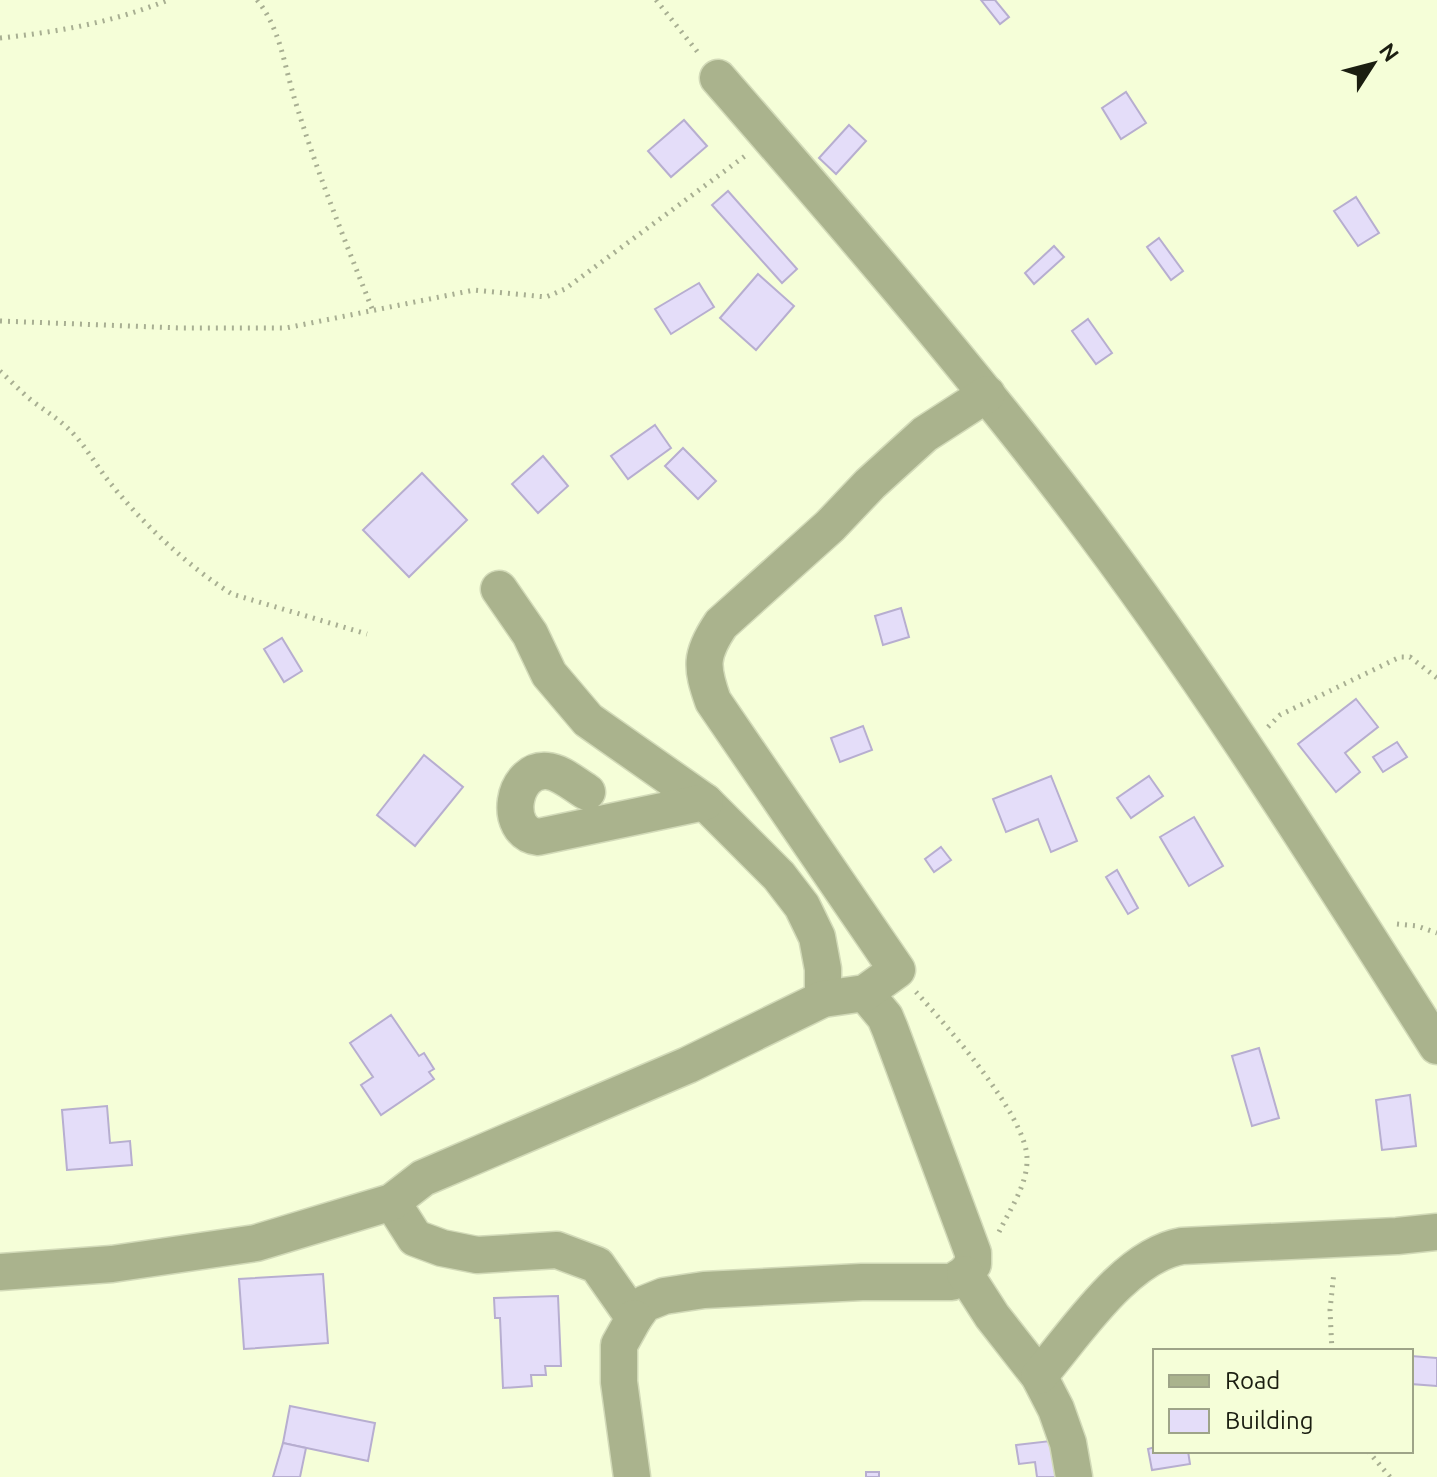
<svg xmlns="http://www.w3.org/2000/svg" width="1437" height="1477" font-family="Ubuntu,sans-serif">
	<rect width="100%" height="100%" fill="#f5fed8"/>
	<g fill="#e4ddf9" stroke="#b7aed0" stroke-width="2">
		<path d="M981 0H995L1009 17 1000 24Z"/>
		<path d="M1126 92 1146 123 1121 139 1102 108Z"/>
		<path d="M684 120 707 146 671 177 648 151Z"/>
		<path d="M849 125 866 141 836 174 819 158Z"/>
		<path d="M728 191 797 269 782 283 712 205Z"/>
		<path d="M1356 197 1379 233 1358 246 1334 211Z"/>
		<path d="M1159 238 1183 271 1171 280 1147 247Z"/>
		<path d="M1054 246 1064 257 1034 284 1025 273Z"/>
		<path d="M758 274 794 306 756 350 720 318Z"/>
		<path d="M699 283 714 307 671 334 655 309Z"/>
		<path d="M1088 319 1112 353 1096 364 1072 331Z"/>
		<path d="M655 425 671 448 628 479 611 456Z"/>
		<path d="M683 448 716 481 698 499 665 466Z"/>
		<path d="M543 456 568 486 538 513 512 484Z"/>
		<path d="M422 473 467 520 409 577 363 530Z"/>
		<path d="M901 608 909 637 883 645 875 616Z"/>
		<path d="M282 638 302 671 284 682 264 649Z"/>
		<path d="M1356 699 1378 727 1345 753 1360 772 1336 792 1298 744Z"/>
		<path d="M863 726 872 750 840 762 831 738Z"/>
		<path d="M1397 742 1407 757 1383 772 1373 757Z"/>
		<path d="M424 755 463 787 415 846 377 815Z"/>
		<path d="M1051 776 1077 841 1051 852 1038 819 1006 832 993 799Z"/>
		<path d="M1149 776 1163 796 1131 818 1117 798Z"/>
		<path d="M1194 817 1223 866 1189 886 1160 837Z"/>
		<path d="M941 847 951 860 934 872 925 859Z"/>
		<path d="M1117 870 1138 908 1128 914 1106 877Z"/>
		<path d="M391 1015 419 1056 424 1053 434 1069 429 1072 434 1079 381 1115 361 1085 373 1077 350 1043Z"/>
		<path d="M1259 1048 1279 1118 1252 1126 1232 1056Z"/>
		<path d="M1410 1095 1416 1146 1382 1150 1376 1100Z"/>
		<path d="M107 1106 110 1143 130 1141 132 1165 67 1170 62 1110Z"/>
		<path d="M323 1274 328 1343 244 1349 239 1279Z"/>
		<path d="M558 1296 561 1366H545L546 1375H531L532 1386 503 1388 500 1318H495L494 1298Z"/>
		<path d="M1411 1356 1437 1358V1386L1411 1384Z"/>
		<path d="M290 1406 375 1423 368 1461 283 1443Z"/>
		<path d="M1059 1440 1064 1477H1037L1035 1462 1019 1464 1016 1445Z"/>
		<path d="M283 1443 306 1448 300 1477H273Z"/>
		<path d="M1155 1447V1451H1188L1190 1464 1152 1470 1148 1449Z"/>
		<rect x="866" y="1472" width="13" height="5"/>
	</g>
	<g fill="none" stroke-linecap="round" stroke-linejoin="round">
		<defs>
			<g id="minor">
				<path d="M718 78C840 218 962 359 1075 507 1206 679 1321 864 1437 1046"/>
				<path d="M499 589 530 634 549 674 588 720 705 802 779 876 802 906 817 937 823 969V999"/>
				<path d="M587 792C575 785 561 772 547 771 512 768 502 832 538 837L705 802"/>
				<path d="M392 1202 415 1238 442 1248 477 1255 557 1250 597 1265 634 1318 644 1304 664 1296 704 1290 862 1282H952L965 1274 973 1264V1253L890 1029 885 1017 865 993"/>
				<path d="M0 1272 112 1264 256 1243 392 1202 423 1178 688 1065 823 999 865 993 897 970 713 701C701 667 700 655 721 624L830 526 870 484 925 434 987 394"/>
				<path d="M965 1274 992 1316 1039 1376 1056 1409 1068 1443 1074 1477"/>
				<path d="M1039 1376C1076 1333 1125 1256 1182 1246L1397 1236 1437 1232"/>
				<path d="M632 1477 619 1382V1345L634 1318"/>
			</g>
		</defs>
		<use href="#minor" stroke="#d2dab8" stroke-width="39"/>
		<g stroke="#a8af92" stroke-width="5" stroke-dasharray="2 6" stroke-linecap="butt">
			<path d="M257 0C280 28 284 64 294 97 316 170 345 241 373 311"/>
			<path d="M656 0 700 55"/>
			<path d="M0 38C58 32 114 22 168 0"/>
			<path d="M0 321 181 328H286L474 290 546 297 565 289 745 156"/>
			<path d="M0 371C10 380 20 391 31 400 48 413 64 422 78 439 88 451 97 466 107 479 140 521 187 566 232 594L367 634"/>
			<path d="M1268 727 1280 715 1400 657H1410L1437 678"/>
			<path d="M1397 924 1417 926 1437 933"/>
			<path d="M916 992C946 1025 1026 1115 1027 1158 1028 1184 1010 1209 999 1232"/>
			<path d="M1332 1351 1330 1310 1334 1272"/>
			<path d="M1368 1451 1390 1477"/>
		</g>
		<use href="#minor" stroke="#aab38d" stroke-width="36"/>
	</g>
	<rect x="1153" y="1349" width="260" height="104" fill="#f5fed8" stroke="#9ea488" stroke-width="2"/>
	<rect x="1169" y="1375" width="40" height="12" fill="#aab38d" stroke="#9ea488" stroke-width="2"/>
	<text x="1225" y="1389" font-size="24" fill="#1b1e11">Road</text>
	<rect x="1169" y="1409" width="40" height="24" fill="#e4ddf9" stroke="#9ea488" stroke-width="2"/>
	<text x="1225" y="1429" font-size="24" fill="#1b1e11">Building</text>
	<g transform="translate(1373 64) rotate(54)" stroke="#f5fed8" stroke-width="6" paint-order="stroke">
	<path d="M0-6L14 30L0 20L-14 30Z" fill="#1b1e11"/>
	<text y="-12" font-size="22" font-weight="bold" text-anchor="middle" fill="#1b1e11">N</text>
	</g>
</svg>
